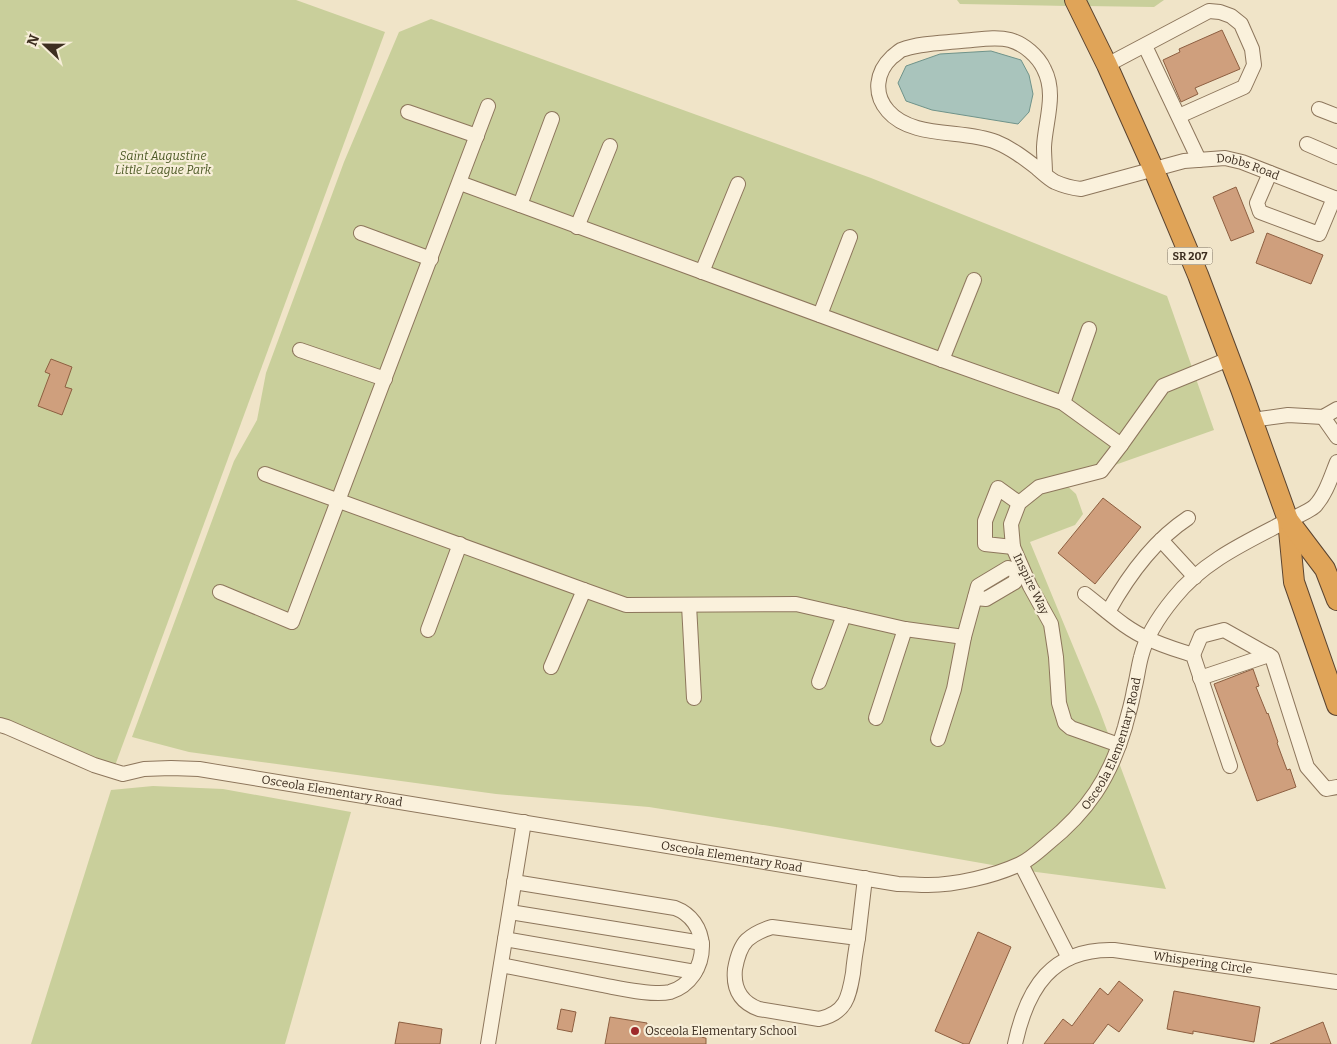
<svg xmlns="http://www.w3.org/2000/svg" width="1337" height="1044" font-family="Bitter,serif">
	<rect width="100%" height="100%" fill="#f0e4c8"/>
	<g fill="#c9cf9b">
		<path d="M0 0H296L385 32 113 771 0 725Z"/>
		<path d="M957 0H1066L1069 6 960 4Z"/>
		<path d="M1083 0H1164L1154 7 1085 6Z"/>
		<path d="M431 19 871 178 1167 296 1214 430 1064 483 1076 494 1083 514 1075 525 1030 542 1099 709 1166 889 1021 870 782 828 649 807 496 794 189 752 132 737 234 461 257 420 266 373 344 162 399 32Z"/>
		<path d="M153 786 223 789 351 812 285 1044H31L111 790Z"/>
	</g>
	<path fill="#a9c4bc" stroke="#6f938a" d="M991 51 1021 60 1029 75 1033 94 1029 112 1018 124 932 110 906 101 898 83 906 66 940 54Z"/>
	<g fill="#cf9f7d" stroke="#8d5f41">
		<path d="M1222 30 1240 69 1195 88 1198 94 1181 102 1163 60 1180 52 1179 49Z"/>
		<path d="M1236 187 1254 232 1231 241 1213 197Z"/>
		<path d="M1267 233 1323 255 1311 284 1256 263Z"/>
		<path d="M51 359 72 367 65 387 72 389 62 415 38 406 50 374 45 372Z"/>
		<path d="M1103 498 1141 527 1095 584 1058 553Z"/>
		<path d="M1253 669 1259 686 1256 687 1267 714 1268 713 1278 742 1277 743 1287 770 1290 769 1296 787 1257 801 1214 684Z"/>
		<path d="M978 932 1011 947 969 1044H964L935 1031Z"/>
		<path d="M1119 981 1143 1000 1119 1032 1108 1024 1093 1044H1044L1063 1019 1072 1026 1100 988 1108 995Z"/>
		<path d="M1174 991 1260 1007 1254 1042 1193 1031V1034L1167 1029Z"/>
		<path d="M561 1009 576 1012 572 1032 557 1029Z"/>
		<path d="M610 1017 647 1023 646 1028 706 1038V1044H605Z"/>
		<path d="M399 1022 442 1029 440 1044H395Z"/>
		<path d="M1323 1022 1331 1044H1270Z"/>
	</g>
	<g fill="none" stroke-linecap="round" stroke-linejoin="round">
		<defs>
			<g id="minor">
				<path d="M1145 46 1199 160"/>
				<path d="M1107 65 1209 11 1220 12 1231 16 1241 24 1252 49 1254 65 1244 87 1179 116"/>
				<path d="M1319 109 1337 116"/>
				<path d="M408 112 477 136"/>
				<path d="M1307 144 1337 157"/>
				<path d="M1270 173 1257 203 1260 212 1319 234 1334 198"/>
				<path id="s1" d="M1045 174C1045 165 1044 156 1044 147 1045 122 1057 94 1044 69 1038 56 1024 44 1010 40 995 36 977 40 961 41 941 43 920 43 901 50 898 52 895 55 892 57 876 72 873 94 888 111 912 139 964 129 996 142 1011 148 1024 158 1037 168 1043 173 1049 179 1055 182 1064 186 1072 188 1081 189L1184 161 1225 158 1242 162 1337 199"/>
				<path d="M460 183 520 205 942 360 1063 403 1121 445"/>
				<path d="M520 205 552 119"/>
				<path d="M577 227 610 146"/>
				<path d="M361 233 431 259"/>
				<path d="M702 272 738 184"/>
				<path d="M820 315 850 237"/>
				<path d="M300 350 385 379"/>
				<path d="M942 360 974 280"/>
				<path d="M1063 403 1089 329"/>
				<path d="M1323 417 1337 437"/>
				<path d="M1252 420 1288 415 1323 417 1337 409"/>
				<path d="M265 474 584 590 551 667"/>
				<path d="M1161 540 1195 577"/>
				<path d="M1013 547 985 544V521L998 488 1019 503"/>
				<path d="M584 590 626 605 796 604 905 629 964 637 978 586 1008 568 1018 571 1022 569"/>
				<path d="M220 592 292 622 488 106"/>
				<path d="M1085 594C1106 610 1125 629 1149 639 1163 646 1178 650 1193 655L1230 766"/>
				<path d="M975 598 986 599 1015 582 1018 571"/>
				<path d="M689 605 694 698"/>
				<path d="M1108 612C1128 576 1153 541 1188 518"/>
				<path d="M428 630 460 544"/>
				<path d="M1193 655 1201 636 1224 630 1272 657 1307 767 1326 789 1337 787"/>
				<path d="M1200 678 1269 655"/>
				<path d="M819 682 844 615"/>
				<path d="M876 718 905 629"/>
				<path id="s2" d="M0 725 7 727 94 765 123 774 144 769 171 768 199 769 898 884C908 884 918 885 928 885 956 885 994 876 1020 864 1029 860 1039 851 1047 844 1088 811 1110 778 1125 727 1128 715 1132 703 1134 690 1137 679 1138 668 1141 657 1146 636 1160 615 1174 598 1200 565 1238 546 1275 527 1284 522 1309 512 1315 506 1326 494 1331 477 1337 462"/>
				<path d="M938 739 954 689 964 637"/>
				<path d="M1119 745 1071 728 1065 723 1059 703 1056 657 1051 624 1030 586 1013 547 1011 524 1019 503 1039 487 1101 471 1121 445 1163 386 1229 359"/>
				<path d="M1021 864 1069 958"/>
				<path d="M510 912 702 943"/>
				<path d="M772 927 858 938C856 949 854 961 853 973 849 997 846 1013 819 1019L759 1009C740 1002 733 988 735 969 737 958 740 947 747 940 755 933 762 930 772 927Z"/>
				<path d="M858 938 865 878"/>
				<path d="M505 939 695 972"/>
				<path d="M501 965C535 972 568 978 602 985 619 988 653 996 670 992 690 986 702 967 702 946 701 928 691 914 675 908L514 882"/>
				<path d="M488 1044 524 822"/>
				<path id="s3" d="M1015 1044C1027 988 1052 948 1114 950L1337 982"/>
			</g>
			<g id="highway">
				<path d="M1075 0 1107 65 1153 168 1198 275 1241 389 1288 520 1294 582 1337 705"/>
				<path d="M1288 520 1325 569 1337 600"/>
			</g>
		</defs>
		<use href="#minor" stroke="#8d765c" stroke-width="16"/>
		<use href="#highway" stroke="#5b4430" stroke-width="22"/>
		<use href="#minor" stroke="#faf1dc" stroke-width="14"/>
		<use href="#highway" stroke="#e0a458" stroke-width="20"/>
	</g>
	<circle fill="#9e2a2b" stroke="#f7eed8" stroke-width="2" cx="635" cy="1031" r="5"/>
	<g text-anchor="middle" stroke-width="4.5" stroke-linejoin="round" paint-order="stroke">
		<rect fill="#f7eed8" stroke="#756857" stroke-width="1" x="1167.5" y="247.5" width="45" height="17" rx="4"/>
		<g font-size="11" font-weight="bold" fill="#3d2e20">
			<text x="1190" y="260">SR 207</text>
		</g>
		<g font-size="12" font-style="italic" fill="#4d5a26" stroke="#f7eed8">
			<text x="163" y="160">Saint Augustine<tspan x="163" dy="14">Little League Park</tspan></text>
		</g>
		<g font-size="12" fill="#3d2e20" stroke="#f7eed8">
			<text dy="4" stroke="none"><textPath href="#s1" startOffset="719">Dobbs Road</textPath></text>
			<text transform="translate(1031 584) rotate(64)" y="4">Inspire Way</text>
			<text dy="4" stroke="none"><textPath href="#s2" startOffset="1199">Osceola Elementary Road</textPath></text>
			<text dy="4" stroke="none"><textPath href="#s2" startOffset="344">Osceola Elementary Road</textPath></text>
			<text dy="4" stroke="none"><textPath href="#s2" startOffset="749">Osceola Elementary Road</textPath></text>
			<text dy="4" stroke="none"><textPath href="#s3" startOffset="241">Whispering Circle</textPath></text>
		</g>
		<g font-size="12" fill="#3d2e20" stroke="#f7eed8" text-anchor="start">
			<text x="645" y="1035">Osceola Elementary School</text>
		</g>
	</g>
	<g transform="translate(45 45) rotate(292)" stroke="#f7eed8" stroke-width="4" paint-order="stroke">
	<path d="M0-4L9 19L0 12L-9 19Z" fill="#3d2e20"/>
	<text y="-8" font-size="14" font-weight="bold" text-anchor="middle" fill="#3d2e20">N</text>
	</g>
</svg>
